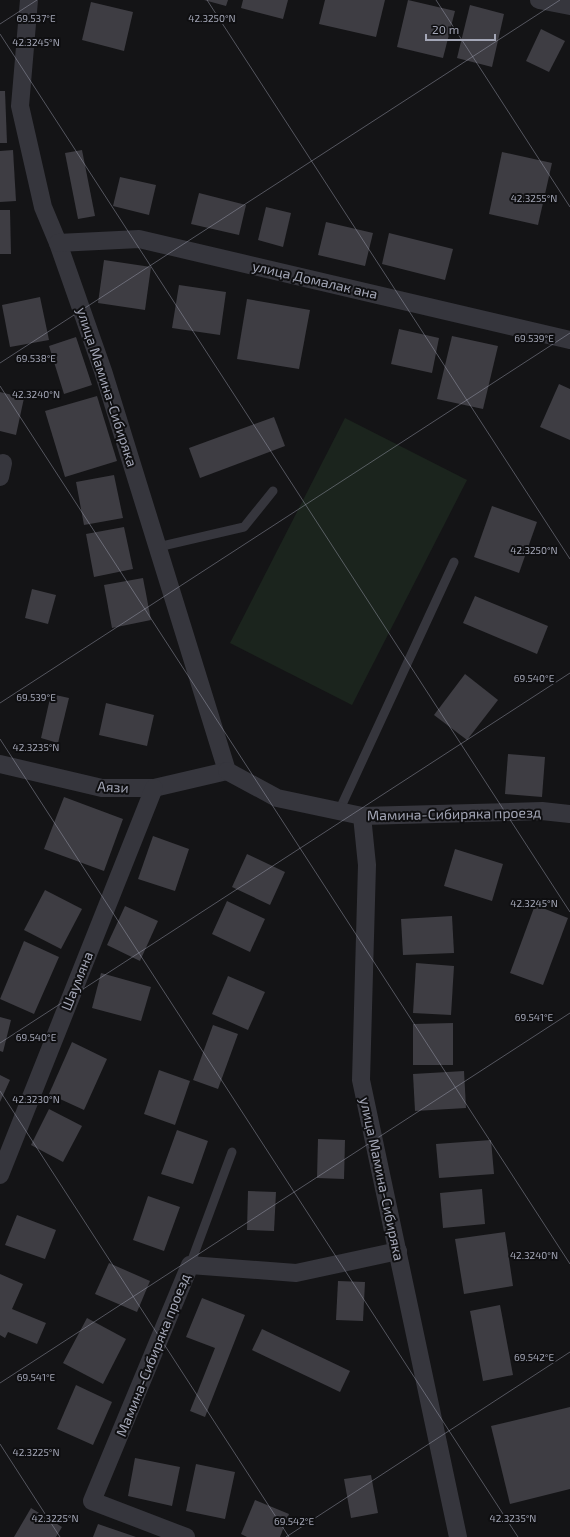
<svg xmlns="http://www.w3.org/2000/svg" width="570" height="1537" font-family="'Exo 2',sans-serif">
	<rect width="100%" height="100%" fill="#141416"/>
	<path fill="#1b241d" d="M345 418 467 480 352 705 230 643Z"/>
	<g fill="#3e3d43">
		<path d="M204 0H228L226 6Z"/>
		<path d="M243 0H288L283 19 241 8Z"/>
		<path d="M325 0H385L376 37 319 24Z"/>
		<path d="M408 0 455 11 443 58 397 47Z"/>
		<path d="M91 2 133 12 124 51 82 40Z"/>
		<path d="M470 5 504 14 492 67 457 58Z"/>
		<path d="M541 29 565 41 549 72 526 61Z"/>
		<path d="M0 91H5L7 143H0Z"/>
		<path d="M13 150 16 201 0 202V151Z"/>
		<path d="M82 150 95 216 78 219 65 153Z"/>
		<path d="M502 152 552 163 538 225 489 214Z"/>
		<path d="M120 177 156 185 149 215 113 206Z"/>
		<path d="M199 193 246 205 239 235 191 224Z"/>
		<path d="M266 207 291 213 283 247 258 240Z"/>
		<path d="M0 210H10L11 254H0Z"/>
		<path d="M326 222 373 233 365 266 318 255Z"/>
		<path d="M389 233 453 249 445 280 382 264Z"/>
		<path d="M104 260 151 267 145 310 98 303Z"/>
		<path d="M179 285 226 292 220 335 172 328Z"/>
		<path d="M40 297 49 340 10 347 2 305Z"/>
		<path d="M247 299 310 310 299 369 237 359Z"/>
		<path d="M399 329 439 338 432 373 391 364Z"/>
		<path d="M452 336 498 346 483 409 437 399Z"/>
		<path d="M76 337 92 385 64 394 49 346Z"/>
		<path d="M559 384 570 389V440L540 427Z"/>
		<path d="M0 392 24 398 16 435 0 431Z"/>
		<path d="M97 396 117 461 65 477 45 411Z"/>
		<path d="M274 417 285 446 200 478 189 448Z"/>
		<path d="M114 475 123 518 84 525 76 482Z"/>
		<path d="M492 506 537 522 519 573 474 557Z"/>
		<path d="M124 527 133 569 94 577 86 534Z"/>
		<path d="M143 578 151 620 112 628 104 585Z"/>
		<path d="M32 589 56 595 48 624 25 618Z"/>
		<path d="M475 596 548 626 537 654 463 623Z"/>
		<path d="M465 674 498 700 467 740 434 715Z"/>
		<path d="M51 694 69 698 58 743 41 738Z"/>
		<path d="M106 703 154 715 147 746 99 735Z"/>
		<path d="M508 754 545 757 542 797 505 794Z"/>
		<path d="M64 797 123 819 104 871 44 849Z"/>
		<path d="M153 836 189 849 175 891 138 879Z"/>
		<path d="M455 849 503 864 492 901 444 886Z"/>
		<path d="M247 854 285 872 270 905 232 887Z"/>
		<path d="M45 890 82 909 61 949 24 930Z"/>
		<path d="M227 901 265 919 250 952 212 934Z"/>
		<path d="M535 905 568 918 543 985 510 973Z"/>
		<path d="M125 906 158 921 140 961 107 945Z"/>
		<path d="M452 916 454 953 403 955 401 919Z"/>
		<path d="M24 941 59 957 34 1014 0 999Z"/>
		<path d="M416 963 454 966 451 1015 413 1013Z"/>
		<path d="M101 973 151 987 141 1021 92 1008Z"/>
		<path d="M228 976 265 992 248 1030 212 1014Z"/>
		<path d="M0 1017 11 1020 3 1052 0 1051Z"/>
		<path d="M453 1023V1065H413V1024Z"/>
		<path d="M213 1025 238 1034 218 1089 193 1080Z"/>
		<path d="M72 1042 107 1059 84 1110 49 1094Z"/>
		<path d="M159 1070 190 1081 175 1125 144 1114Z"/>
		<path d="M464 1071 466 1108 415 1111 413 1074Z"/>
		<path d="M0 1075 10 1080 0 1102Z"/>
		<path d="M49 1109 82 1126 63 1162 31 1145Z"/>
		<path d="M177 1130 208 1141 193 1184 161 1174Z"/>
		<path d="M318 1139 345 1140 344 1179 317 1178Z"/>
		<path d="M491 1140 494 1174 439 1178 436 1144Z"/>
		<path d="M482 1189 485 1224 443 1228 440 1193Z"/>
		<path d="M248 1191 276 1192 274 1231 247 1230Z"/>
		<path d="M148 1196 180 1207 164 1251 133 1240Z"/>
		<path d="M17 1215 56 1230 45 1259 5 1245Z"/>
		<path d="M505 1232 513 1286 464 1294 455 1239Z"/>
		<path d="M109 1263 150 1281 137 1312 95 1294Z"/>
		<path d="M0 1274 23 1284 12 1309 46 1323 37 1344 8 1332 5 1338 0 1335Z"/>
		<path d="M338 1281 365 1282 363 1321 336 1320Z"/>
		<path d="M202 1298 245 1315 205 1417 190 1411 215 1348 186 1337Z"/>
		<path d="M500 1305 513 1375 483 1381 470 1311Z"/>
		<path d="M87 1318 126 1339 103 1384 63 1363Z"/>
		<path d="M262 1329 350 1371 340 1392 252 1350Z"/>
		<path d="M76 1385 112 1402 93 1445 57 1429Z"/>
		<path d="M570 1407V1489L510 1504 491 1426Z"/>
		<path d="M135 1458 180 1467 172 1506 128 1496Z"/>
		<path d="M196 1464 235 1472 225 1519 186 1511Z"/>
		<path d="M371 1475 378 1513 351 1518 344 1479Z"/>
		<path d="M255 1500 289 1514 280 1537H247L241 1534Z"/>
		<path d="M31 1508 62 1527 56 1537H14Z"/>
		<path d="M98 1524 136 1537H93Z"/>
	</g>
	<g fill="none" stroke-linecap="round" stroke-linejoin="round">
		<g stroke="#36363d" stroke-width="9">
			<path d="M158 547 244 527 273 491"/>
			<path d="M339 811 454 562"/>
			<path d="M190 1265 232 1152"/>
		</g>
		<g stroke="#36363d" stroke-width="18">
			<path d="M29 0 20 106 43 207 58 243 103 371 227 771"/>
			<path d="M539 0 570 6"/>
			<path d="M58 243 139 239 570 340"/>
			<path d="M0 477 3 463"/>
			<path d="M0 764 102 788H154L227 771"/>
			<path d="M227 771 277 798 362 816 542 811 570 814"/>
			<path d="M362 816 367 865 361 1080 458 1537"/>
			<path d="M0 1175 154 788"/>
			<path d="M186 1537 92 1501 190 1265 296 1273 398 1251"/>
		</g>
	</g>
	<path fill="none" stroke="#a4a7b7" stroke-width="1" stroke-opacity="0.45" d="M207 0 570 559M436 0 570 207M0 24 37 0M0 34 570 912M0 363 560 0M0 386 570 1264M0 703 570 333M0 739 518 1537M0 1043 570 673M0 1091 289 1537M0 1383 570 1013M0 1444 60 1537M286 1537 570 1352"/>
	<g text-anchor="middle" stroke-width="4" stroke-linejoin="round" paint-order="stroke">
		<g font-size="14" fill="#a4a7b7" stroke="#0f0f11">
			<text transform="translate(315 280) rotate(13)" y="5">улица Домалак ана</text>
			<text transform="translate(107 387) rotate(72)" y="5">улица Мамина-Сибиряка</text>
			<text transform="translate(113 787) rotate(3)" y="5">Аязи</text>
			<text transform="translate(454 814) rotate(-1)" y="5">Мамина-Сибиряка проезд</text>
			<text transform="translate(77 981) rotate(-68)" y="5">Шаумяна</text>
			<text transform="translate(382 1179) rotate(78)" y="5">улица Мамина-Сибиряка</text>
			<text transform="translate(153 1355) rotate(-68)" y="5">Мамина-Сибиряка проезд</text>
		</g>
	</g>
	<g font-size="10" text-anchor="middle" fill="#a4a7b7" stroke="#0f0f11" stroke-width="4" stroke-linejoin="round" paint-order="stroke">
		<text x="36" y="22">69.537°E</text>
		<text x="212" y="22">42.3250°N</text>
		<text x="36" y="46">42.3245°N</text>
		<text x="534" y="202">42.3255°N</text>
		<text x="534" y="342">69.539°E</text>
		<text x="36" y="362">69.538°E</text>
		<text x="36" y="398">42.3240°N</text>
		<text x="534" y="554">42.3250°N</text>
		<text x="534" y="682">69.540°E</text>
		<text x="36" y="701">69.539°E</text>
		<text x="36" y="751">42.3235°N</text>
		<text x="534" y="907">42.3245°N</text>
		<text x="534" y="1021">69.541°E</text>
		<text x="36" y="1041">69.540°E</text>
		<text x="36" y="1103">42.3230°N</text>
		<text x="534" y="1259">42.3240°N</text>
		<text x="534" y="1361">69.542°E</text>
		<text x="36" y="1381">69.541°E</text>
		<text x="36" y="1456">42.3225°N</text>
		<text x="55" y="1522">42.3225°N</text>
		<text x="513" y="1522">42.3235°N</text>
		<text x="294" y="1525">69.542°E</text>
	</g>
	<path d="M426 34v6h69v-6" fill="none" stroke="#a4a7b7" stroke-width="2"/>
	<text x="432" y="34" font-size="12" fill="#a4a7b7" stroke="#0f0f11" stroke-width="3" paint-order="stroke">20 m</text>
</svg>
